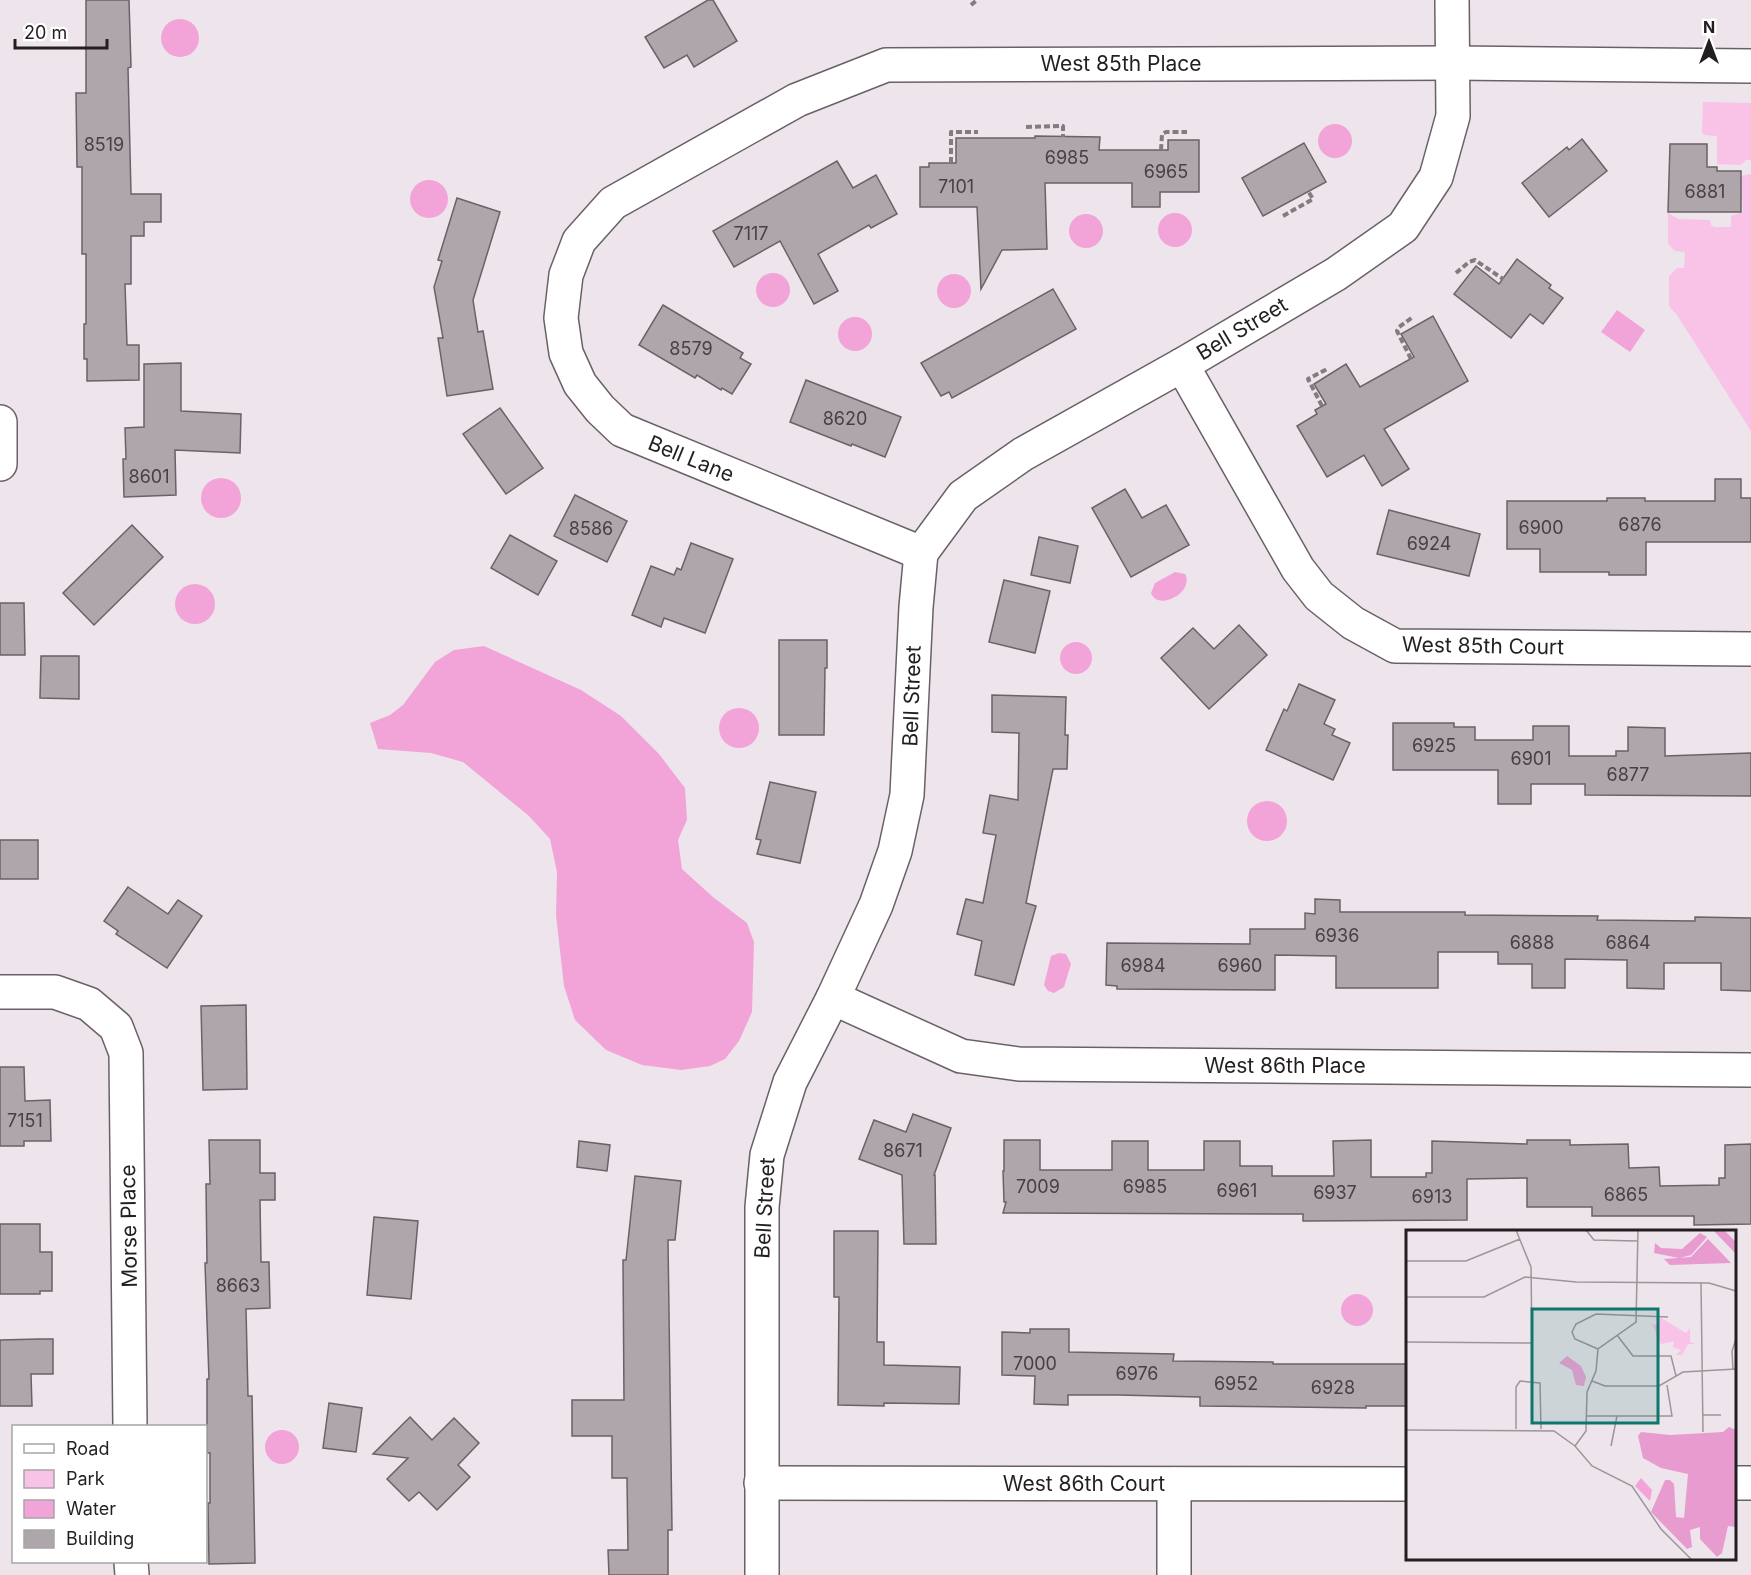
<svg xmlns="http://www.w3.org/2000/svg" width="1751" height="1575" font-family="Inter,sans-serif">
	<rect width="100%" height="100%" fill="#eee4eb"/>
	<g fill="#f9c2e7">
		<path d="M1703 102 1751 103V160H1746L1740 165 1717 164V136L1704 135 1702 132Z"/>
		<path d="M1751 174V431L1677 315 1669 306V276L1677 268H1684L1685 252 1675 251 1668 244V213L1678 219 1710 220 1711 225 1714 227H1731V216L1743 212 1741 176Z"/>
	</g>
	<g fill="#f2a4d9">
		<circle cx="180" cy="38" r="19"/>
		<circle cx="1335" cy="141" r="17"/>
		<circle cx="429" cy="199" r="19"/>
		<circle cx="1175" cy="230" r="17"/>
		<circle cx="1086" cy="231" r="17"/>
		<circle cx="773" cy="290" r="17"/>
		<circle cx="954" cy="291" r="17"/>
		<path d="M1617 310 1645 330 1630 352 1601 332Z"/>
		<circle cx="855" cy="334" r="17"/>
		<circle cx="221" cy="498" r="20"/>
		<path d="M1175 572 1185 574C1195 592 1158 612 1151 593L1155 583Z"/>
		<circle cx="195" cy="604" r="20"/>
		<circle cx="1076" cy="658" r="16"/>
		<path d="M484 646 581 690 621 716 659 754 685 788 687 820 678 840 682 869 713 897 747 923 754 942 752 1012 739 1041 725 1059 710 1066 681 1070 642 1065 606 1050 575 1020 564 986 556 915 557 872 550 839 529 816 463 762 431 753 378 749 370 723 390 715 403 705 435 662 454 650Z"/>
		<circle cx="739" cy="728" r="20"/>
		<circle cx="1267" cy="821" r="20"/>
		<path d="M1059 953 1066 954 1071 964 1064 987 1054 993 1048 991 1044 985 1051 956Z"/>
		<circle cx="1357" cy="1310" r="16"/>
		<circle cx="282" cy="1447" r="17"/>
	</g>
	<g fill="#afa6ac" stroke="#6a6267" stroke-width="1.5">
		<path d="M86 0H129L131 67 128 68 131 194H161V222H144V236H131V284H125L127 345H139V380L87 381V359H84V324H86V254H82V167H77L76 93H86Z"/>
		<path d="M708 0H713L737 41 694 67 687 55 664 68 645 37Z"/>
		<path d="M1035 136 1100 137 1099 150H1168V140H1199V192H1160V207H1132V183H1045L1047 249 1002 250 981 289 977 207H920V167H929V163H956V138H1035Z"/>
		<path d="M1582 139 1607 171 1549 217 1522 183 1567 147 1569 150Z"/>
		<path d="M1304 143 1326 182 1263 216 1242 178Z"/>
		<path d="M1670 144H1707V167H1717V171H1741V212H1668Z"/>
		<path d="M837 161 853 188 876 175 897 214 871 228 869 225 818 254 838 291 814 304 780 241 734 267 713 231Z"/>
		<path d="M457 198 500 212 473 300 478 332 483 331 493 389 447 396 438 338H443L434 287 442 261 438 260Z"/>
		<path d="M1517 259 1551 285 1549 288 1563 298 1543 324 1530 314 1511 338 1454 294 1476 266 1499 284Z"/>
		<path d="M1053 289 1076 329 952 398 949 392 941 396 921 363Z"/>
		<path d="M663 305 743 353 740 358 751 364 732 394 722 388 721 390 697 375 695 378 639 345Z"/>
		<path d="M1433 316 1468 381 1384 429 1409 469 1382 486 1364 455 1327 477 1297 426 1317 414 1315 410 1326 404 1314 384 1346 364 1360 387 1414 357 1401 334Z"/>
		<path d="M181 363V411L241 414 240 453 175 450 176 495 124 497 123 459H126L125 428 144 427V364Z"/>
		<path d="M806 380 901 417 885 457 852 444 851 446 790 422Z"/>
		<path d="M500 408 543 468 506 494 463 434Z"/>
		<path d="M1715 479H1741V498H1751V542H1646V575H1609V572H1540V549H1507V501H1607V498H1645V501H1715Z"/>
		<path d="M1125 489 1142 518 1166 505 1189 545 1131 577 1092 508Z"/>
		<path d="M575 495 627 521 607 562 554 536Z"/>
		<path d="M1389 510 1480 534 1469 576 1377 554Z"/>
		<path d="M132 525 163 557 94 625 63 593Z"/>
		<path d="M510 535 557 561 538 595 491 568Z"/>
		<path d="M1039 537 1078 546 1070 583 1031 575Z"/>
		<path d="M691 543 733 559 705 633 664 618 661 627 632 615 651 566 674 575 677 568 681 570Z"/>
		<path d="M1004 580 1050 591 1035 653 989 642Z"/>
		<path d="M0 603H24L25 655H0Z"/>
		<path d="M1239 625 1267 655 1209 709 1161 658 1193 628 1214 649Z"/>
		<path d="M779 640H827V668H825L824 735H779Z"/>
		<path d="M41 656H79V699L40 698Z"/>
		<path d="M1299 684 1335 700 1324 724 1335 729 1332 735 1350 743 1333 780 1266 750 1284 709 1287 711Z"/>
		<path d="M992 695 1066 697 1065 735H1068L1067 769H1053L1026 903 1036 906 1014 985 975 975 982 941 957 934 966 899 983 903 996 835 983 833 990 795 1018 800 1019 733 992 732Z"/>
		<path d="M1393 723H1454V727H1475V740H1533V726H1569V756H1616V751H1628V727L1665 728V756L1751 753V796L1585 795V784H1531V804H1498V770H1393Z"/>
		<path d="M770 782 816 792 800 863 757 854 761 840 756 839Z"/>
		<rect x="0" y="840" width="38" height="39"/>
		<path d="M128 887 168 914 178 900 202 916 167 968 116 934 118 931 104 921Z"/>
		<path d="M1315 899 1340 900V912H1465V915L1598 916 1597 920 1695 921V917L1751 918V991L1721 990V963H1664V989L1627 988V960L1565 959V988H1532V964H1498V952H1438V988H1336V956L1275 955V990L1117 989V986L1106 985 1107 943 1250 944V929H1305V913L1315 914Z"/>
		<path d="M246 1005 247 1089 203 1090 201 1006Z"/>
		<path d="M0 1067H24L25 1101 50 1100 51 1141H24V1146H0Z"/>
		<path d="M913 1114 951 1128 934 1175H935L936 1244H904L902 1175 859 1159 874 1120 906 1132Z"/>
		<path d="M209 1140H260V1173H275V1200H260L261 1262H269L270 1308 246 1309 248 1396H252L255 1563 209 1564 208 1503H210V1453H207V1379H209L205 1263H207L206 1184H210Z"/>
		<path d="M1004 1140H1040V1170H1112V1141H1148V1170H1204V1141H1240V1166H1272V1176H1334L1333 1141 1371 1140V1177H1426V1173H1432V1141L1527 1144V1140H1570V1145L1628 1144 1629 1168 1659 1167 1660 1186 1719 1185V1178H1725V1145L1751 1144V1224L1694 1225V1216H1592V1207H1527V1178L1467 1179V1220L1303 1221V1214L1003 1213 1006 1202H1004L1003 1171H1004Z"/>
		<path d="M579 1141 610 1145 607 1171 577 1167Z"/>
		<path d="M635 1176 681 1181 675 1240H668L672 1530H668V1575H609L608 1550H628L627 1478H612V1436H572V1400H624L623 1260H626Z"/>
		<path d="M374 1217 418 1221 411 1299 367 1295Z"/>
		<path d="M0 1224H40V1252H52V1291H40V1294H0Z"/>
		<path d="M834 1231H878L877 1342H884V1365L960 1367 959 1404 884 1403V1406L838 1405 839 1297H834Z"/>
		<path d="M1030 1329H1069V1352L1174 1354 1173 1361 1273 1362V1364H1407V1406H1366V1408L1200 1406V1397L1119 1395H1068V1405L1034 1404 1035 1376 1002 1375V1332L1030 1333Z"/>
		<path d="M40 1339H53V1374H31L32 1406H0V1340Z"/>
		<path d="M329 1403 362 1408 356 1452 323 1448Z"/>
		<path d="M410 1417 432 1440 454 1418 479 1443 458 1465 470 1477 437 1510 419 1492 409 1501 387 1479 408 1458 373 1454Z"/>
	</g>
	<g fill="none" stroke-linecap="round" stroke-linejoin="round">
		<defs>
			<g id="minor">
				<path d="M1182 365 1298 569 1319 596 1353 623 1395 646 1751 649"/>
				<path d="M0 422V464"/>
				<path d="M921 553 622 430 600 409 580 384 566 353 561 318 564 292 566 275 579 241 613 203 797 100 886 65 1453 63 1751 66"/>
				<path d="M0 992H55L89 1004 116 1027 126 1053 130 1426"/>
				<path d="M833 998 961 1056 1019 1064 1751 1070"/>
				<path d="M761 1483 1408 1484"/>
				<path d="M1734 1483H1751"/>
				<path d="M131 1562 132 1575"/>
				<path d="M762 1575V1207L767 1155 790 1082 833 998 876 905 895 851 907 795 916 607 921 553 963 496 1023 454 1182 365 1336 274 1403 227 1436 177 1453 116 1452 0"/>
				<path d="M1174 1575V1484"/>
			</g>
		</defs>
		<use href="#minor" stroke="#6a6167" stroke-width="36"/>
		<g stroke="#827c80" stroke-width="4" stroke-dasharray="6 3" stroke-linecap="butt">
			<path d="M971 5 977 0"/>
			<path d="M1026 127 1063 126V137"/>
			<path d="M1161 150 1162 134 1166 132H1187"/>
			<path d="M951 163V132H978"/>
			<path d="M1283 216 1313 199 1308 191"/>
			<path d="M1456 273 1469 262 1475 260 1503 279"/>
			<path d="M1411 359 1397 331 1399 327 1413 317"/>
			<path d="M1322 406 1308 379 1327 369"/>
		</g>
		<use href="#minor" stroke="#fff" stroke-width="33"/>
	</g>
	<g text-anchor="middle" stroke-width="4.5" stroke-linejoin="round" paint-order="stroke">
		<g font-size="18" fill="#464144">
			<text x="104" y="151">8519</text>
			<text x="1067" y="164">6985</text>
			<text x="1166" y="178">6965</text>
			<text x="956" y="193">7101</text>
			<text x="1705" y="198">6881</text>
			<text x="751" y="240">7117</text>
			<text x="691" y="355">8579</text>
			<text x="845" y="425">8620</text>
			<text x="149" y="483">8601</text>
			<text x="1640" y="531">6876</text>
			<text x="1541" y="534">6900</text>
			<text x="591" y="535">8586</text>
			<text x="1429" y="550">6924</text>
			<text x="1434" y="752">6925</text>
			<text x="1531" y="765">6901</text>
			<text x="1628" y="781">6877</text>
			<text x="1337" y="942">6936</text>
			<text x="1532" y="949">6888</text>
			<text x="1628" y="949">6864</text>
			<text x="1143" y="972">6984</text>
			<text x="1240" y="972">6960</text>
			<text x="25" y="1127">7151</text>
			<text x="903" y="1157">8671</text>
			<text x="1038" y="1193">7009</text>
			<text x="1145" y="1193">6985</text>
			<text x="1237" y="1197">6961</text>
			<text x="1335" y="1199">6937</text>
			<text x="1626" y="1201">6865</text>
			<text x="1432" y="1203">6913</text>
			<text x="238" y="1292">8663</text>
			<text x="1035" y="1370">7000</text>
			<text x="1137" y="1380">6976</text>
			<text x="1236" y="1390">6952</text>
			<text x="1333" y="1394">6928</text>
		</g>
		<g font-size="21" fill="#231f21" stroke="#fff">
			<text x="1121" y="71">West 85th Place</text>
			<text transform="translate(1242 329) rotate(-31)" y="7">Bell Street</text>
			<text transform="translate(691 459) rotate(22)" y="7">Bell Lane</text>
			<text transform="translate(1483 646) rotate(1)" y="7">West 85th Court</text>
			<text transform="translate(912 696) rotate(-88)" y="7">Bell Street</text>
			<text x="1285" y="1073">West 86th Place</text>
			<text transform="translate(765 1208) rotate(-87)" y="7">Bell Street</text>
			<text transform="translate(129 1226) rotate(-91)" y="7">Morse Place</text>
			<text x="1084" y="1491">West 86th Court</text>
		</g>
	</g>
	<g transform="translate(1406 1230)">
		<rect width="330" height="330" fill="#eee4eb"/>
		<path d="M255 88 280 103 284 98V112L289 114H282L276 125H270L275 120 267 117 268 111 255 114 246 94 250 95 253 91 249 89Z" fill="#f9c2e7"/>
		<path d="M307 0H318L330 12V24ZM294 3 301 7 285 25 273 28 248 23 249 13 255 18 276 19ZM302 9 325 33 264 35 258 29 285 27ZM323 197 330 200V297L322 296 316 323 311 327 294 309V297L284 300 286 317 281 319 245 282 259 250H264L268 254 270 287 278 288 282 244 255 238 237 228 232 206 235 202 264 205 317 202Z" fill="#e79bcf"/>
		<path d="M161 126 175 136 180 147 178 156 170 155 166 140 153 133ZM235 248 246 260 244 271 229 256Z" fill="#f2a4d9"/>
		<path fill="none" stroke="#9d959a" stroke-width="1.5" d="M180 0 188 10 231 11M0 31H60L114 9M295 53 297 202M0 67H78L119 47 170 52 303 53 330 61M211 105 227 126H265L270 146M0 112 126 113 125 37 110 0M192 119 169 109 166 102 170 94 190 84 262 87M327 140 326 121 330 109M186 151 199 156H253L277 142 330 139M296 185H315M181 186H266L261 155M110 199V157L114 151 134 153 135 199M0 200 148 201 169 216 186 236 226 256 255 299 286 330M169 216 180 201 181 162 190 141 192 119 230 92 232 0M205 216 211 186"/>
		<path fill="#0f766e" fill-opacity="0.15" stroke="#0f766e" stroke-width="3" d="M126 79H252V193H126Z"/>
		<rect width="330" height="330" fill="none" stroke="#231f21" stroke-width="3"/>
	</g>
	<rect x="12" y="1425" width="195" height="138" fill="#ffffff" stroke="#a7a5a6" stroke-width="1.5"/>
	<rect x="24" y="1444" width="30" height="9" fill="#ffffff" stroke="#a7a5a6" stroke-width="1.5"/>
	<text x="66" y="1455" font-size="18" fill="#231f21">Road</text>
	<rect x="24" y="1470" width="30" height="18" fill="#f9c2e7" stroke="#a7a5a6" stroke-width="1.5"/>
	<text x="66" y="1485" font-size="18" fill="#231f21">Park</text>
	<rect x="24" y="1500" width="30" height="18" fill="#f2a4d9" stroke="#a7a5a6" stroke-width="1.5"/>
	<text x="66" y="1515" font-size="18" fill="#231f21">Water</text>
	<rect x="24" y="1530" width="30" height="18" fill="#afa6ac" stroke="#a7a5a6" stroke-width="1.5"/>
	<text x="66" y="1545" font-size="18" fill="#231f21">Building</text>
	<g transform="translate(1709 42)" stroke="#ffffff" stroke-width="4.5" paint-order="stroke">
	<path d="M0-4.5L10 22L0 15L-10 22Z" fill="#231f21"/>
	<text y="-9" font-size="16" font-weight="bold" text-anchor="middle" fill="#231f21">N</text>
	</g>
	<path d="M15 39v9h92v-9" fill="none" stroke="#231f21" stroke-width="3"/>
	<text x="24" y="39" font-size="18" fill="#231f21" stroke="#ffffff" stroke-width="4.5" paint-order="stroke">20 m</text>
</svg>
